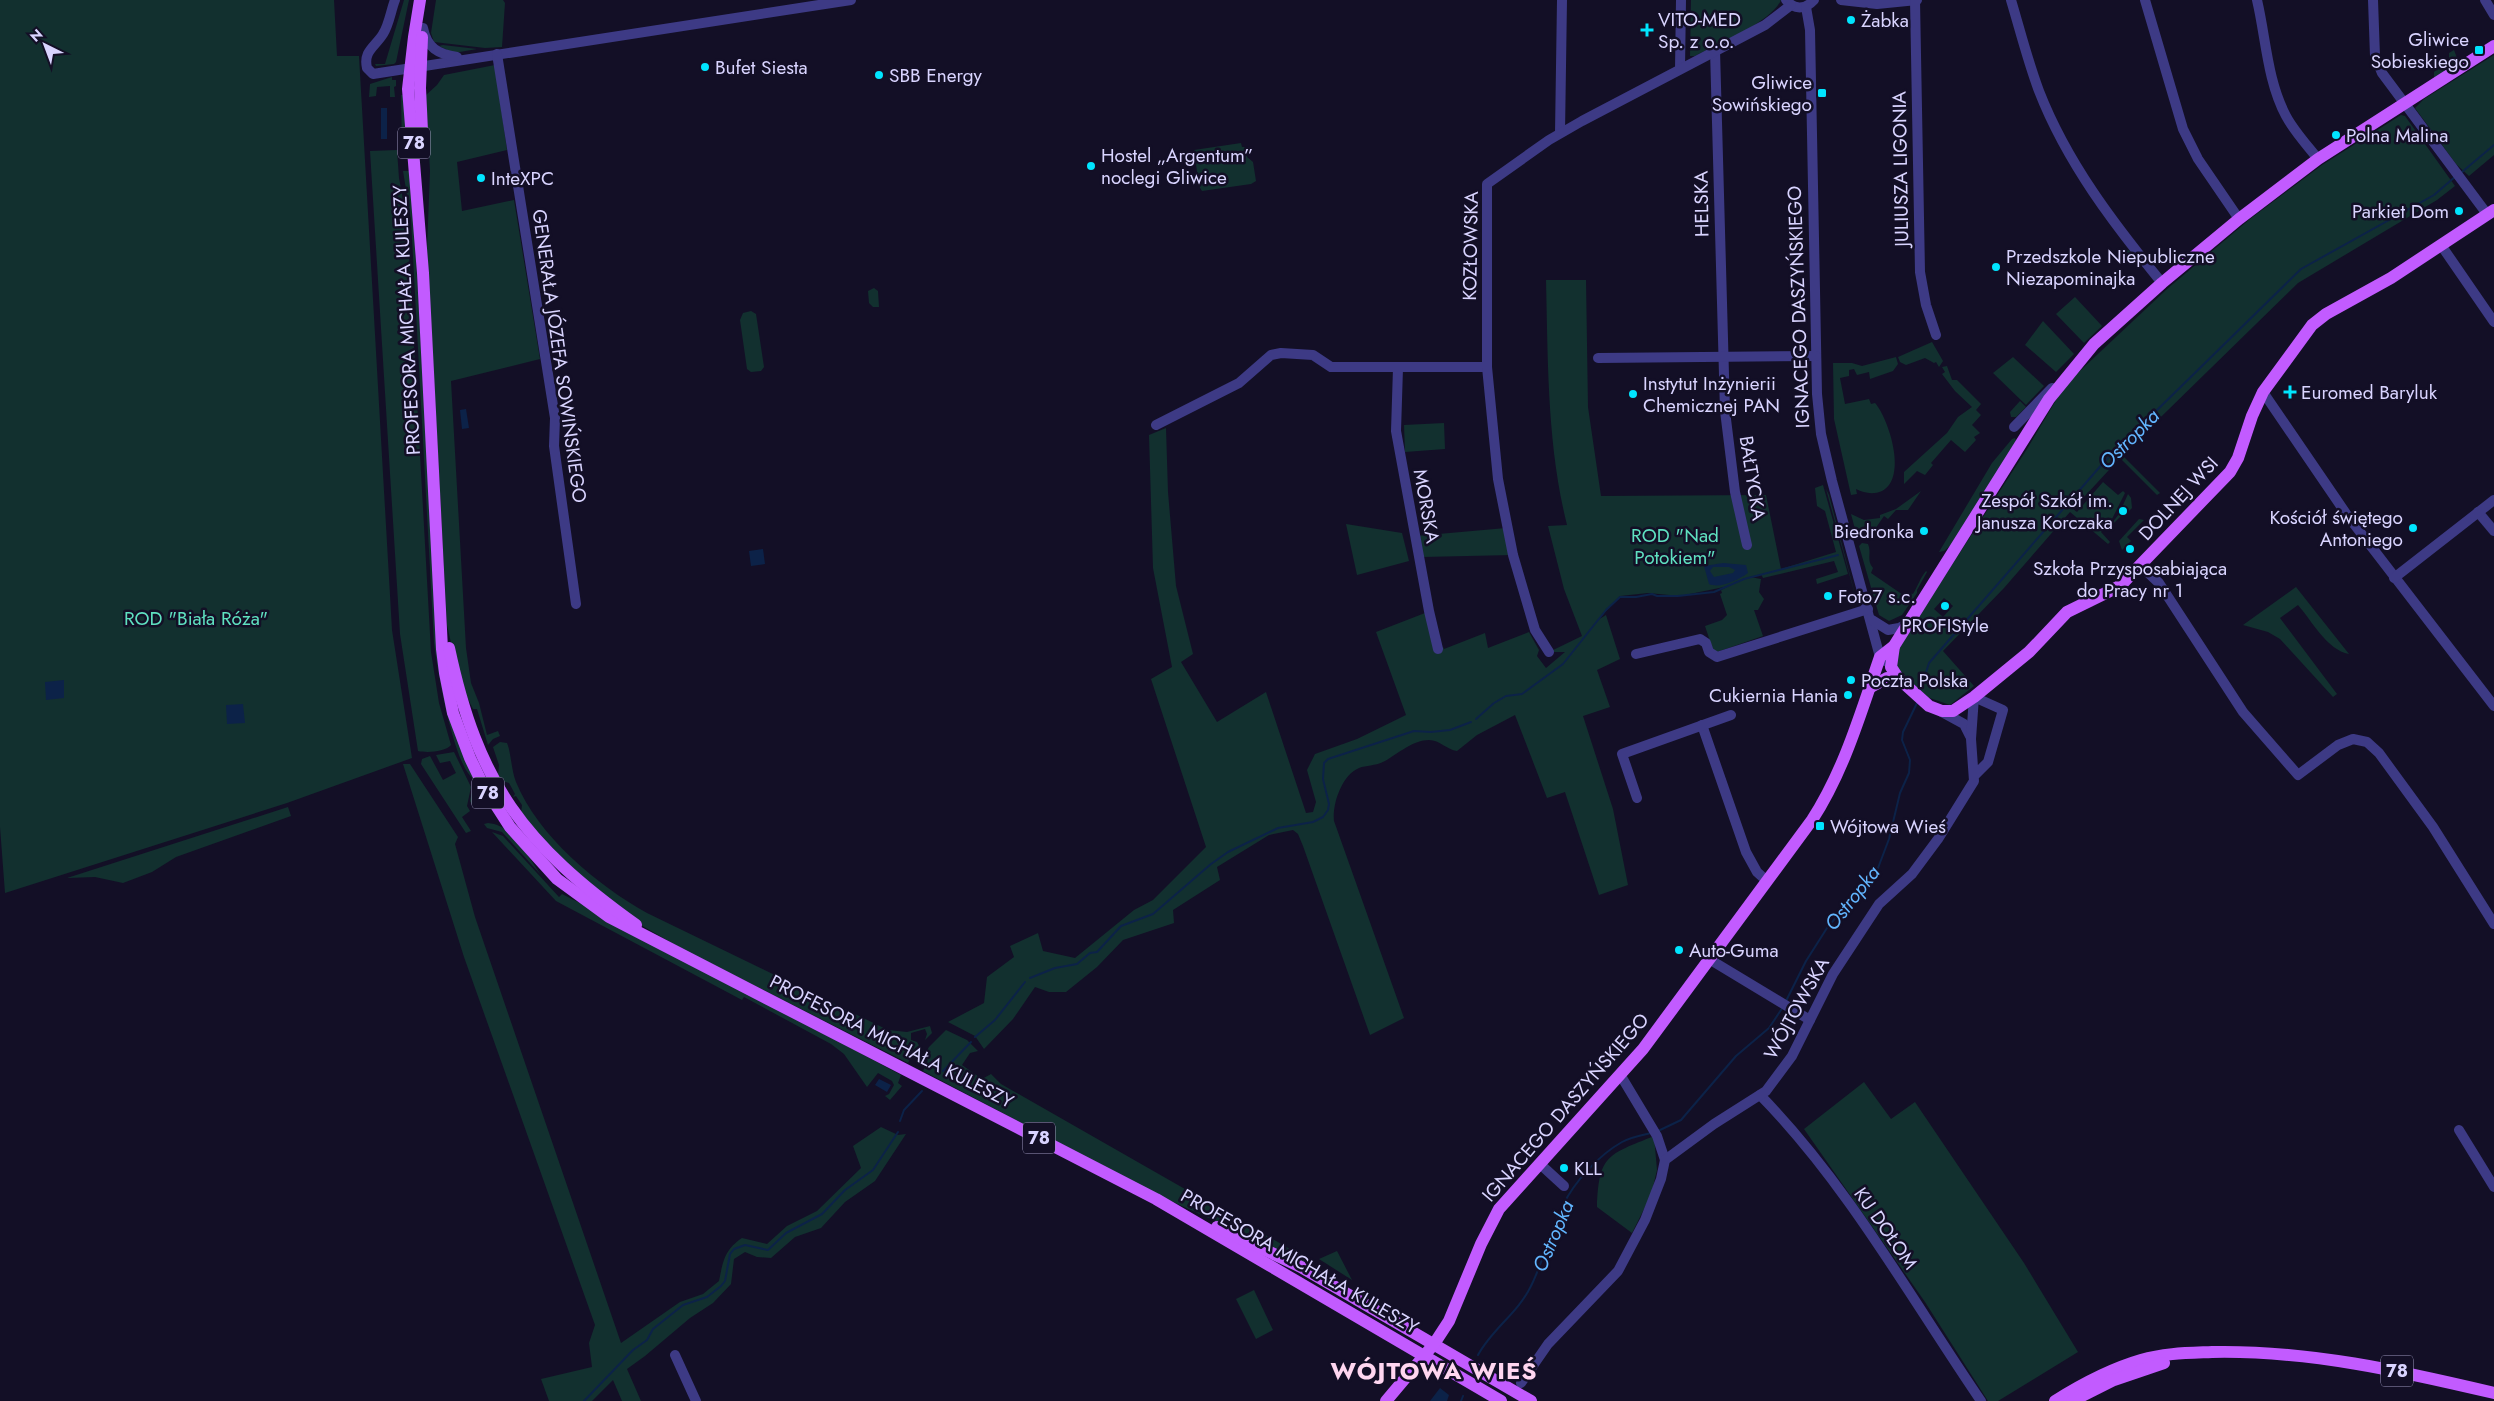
<svg xmlns="http://www.w3.org/2000/svg" width="2494" height="1401" font-family="Jost,sans-serif">
	<rect width="100%" height="100%" fill="#130f26"/>
	<g fill="#12302f" fill-rule="evenodd">
		<path d="M0 0H334L337 56H359L392 630 412 758 287 803 5 893 0 827Z"/>
		<path d="M404 0H409L396 62 394 64 376 66 375 64H385Z"/>
		<path d="M436 0H503L505 3 502 47 485 48 434 42 431 33Z"/>
		<path d="M1691 0H1781C1772 22 1716 45 1695 56H1690Z"/>
		<path d="M443 45 477 49 454 53 439 46Z"/>
		<path d="M2454 50 2459 63 2434 79V72L2449 59V53Z"/>
		<path d="M2494 55V155L2469 176 2456 164 2415 108 2424 99Z"/>
		<path d="M495 65 507 150 457 162 462 211 514 200 540 359 451 381 466 648 471 683 479 703 487 735 498 731 500 736 493 739 488 745 477 709H473L460 683 447 625 427 249 430 171 426 95 437 85 444 75Z"/>
		<path d="M392 77V80H396V86L394 87 395 97H390V86L377 87 376 96 369 97 370 84Z"/>
		<path d="M401 95H406L409 149H402Z"/>
		<path d="M2401 115 2405 116 2455 186 2437 200 2298 283 2122 455 2160 493 2157 495 2120 458 2073 509 2077 512 2103 482 2118 495 2123 491 2125 493 2110 523 2101 532 2110 542 2108 544 2070 512 2004 588 1943 651 1974 686 1950 705 1927 697 1895 666V653L2027 449 2065 385 2167 289 2250 219 2322 165ZM1944 598 1953 606 1943 617 1934 609Z"/>
		<path d="M1241 143 1242 147H1245L1247 157 1253 162 1256 181 1251 184 1202 191 1199 186 1194 150Z"/>
		<path d="M397 150 399 178 407 221 431 652 439 703 451 745C445 752 427 753 418 751L400 634 370 151Z"/>
		<path d="M403 171H410L411 177 439 646 474 779C454 768 437 668 434 643L411 220Z"/>
		<circle cx="2126" cy="255" r="5.5"/>
		<path d="M1546 280H1586L1588 407 1601 496 1766 495 1781 569 1836 552 1825 511 1817 506 1815 488 1823 485 1848 574 1817 584 1816 579 1838 572 1834 561 1763 578 1761 574 1740 580 1750 577 1761 579 1759 592 1764 599 1758 610H1754L1763 636 1714 653 1705 626 1722 620 1727 615 1720 594 1722 593 1721 590 1729 586 1680 596 1648 593 1620 596 1598 620 1606 615 1620 659 1597 670 1610 707 1583 716 1613 809 1628 885 1599 895 1565 792 1547 798 1515 715 1477 735 1457 751C1447 750 1440 740 1429 740 1413 740 1399 753 1385 761 1376 766 1367 765 1359 768 1342 775 1332 804 1334 821L1404 1018 1370 1035 1303 846 1298 834 1293 830 1269 835 1217 867 1220 880 1173 910 1174 923 1123 940 1097 967 1066 992H1049L1035 987 1013 1019 984 1049 975 1036 948 1022 984 1003 987 977 1014 957 1010 946 1038 933 1043 951 1075 958 1134 910 1153 900 1206 847 1151 679 1172 667 1153 568 1149 435 1166 428 1168 492 1176 586 1193 654 1181 662 1217 722 1266 692 1306 813 1313 812 1316 802 1307 770 1315 754 1357 739 1406 715 1376 632 1425 613 1438 649 1443 647 1444 649 1485 633 1488 648 1529 632 1539 650 1537 656 1546 668 1565 652H1549L1582 636 1564 589 1548 526 1567 525C1547 445 1548 361 1546 280Z"/>
		<path d="M874 288 878 291 879 307H873L869 303 868 291Z"/>
		<path d="M2075 297 2102 326 2084 343 2056 314Z"/>
		<path d="M751 311 756 314 764 367 761 371 751 372 747 369 740 320 743 313Z"/>
		<path d="M2043 321 2074 354 2056 372 2025 345Z"/>
		<path d="M1932 342 1943 361 1939 367 1936 362 1934 363 1925 358 1906 365 1900 362 1898 357Z"/>
		<path d="M1896 357 1898 364 1893 371 1870 379 1869 372 1857 375 1854 369 1849 370V376L1840 378 1845 404 1869 399 1871 404 1875 403C1889 419 1908 478 1882 491 1873 495 1864 493 1856 489L1857 494 1851 495 1834 419 1833 363H1852L1862 366Z"/>
		<path d="M2013 357 2044 386 2026 405 1993 373Z"/>
		<path d="M1947 366 1952 380H1957L1981 404 1976 410 1981 415 1972 425 1980 433 1974 437 1976 440 1965 452 1951 440 1931 463 1933 465 1925 475 1917 471 1904 484V472L1947 433 1958 417 1972 407 1955 391 1942 374 1945 372 1942 367Z"/>
		<path d="M2020 401 2026 407 2016 417H2011L2010 412Z"/>
		<path d="M1444 423 1445 449 1405 452 1404 425Z"/>
		<path d="M2015 438 2017 443 1955 541 1944 551 1939 552 1992 463 2012 439Z"/>
		<path d="M1826 489 1829 495 1858 606Z"/>
		<path d="M1921 491 1908 510H1896L1888 519 1884 516 1873 532 1878 535 1876 536 1855 529 1851 514 1864 520 1880 518V515L1896 509Z"/>
		<path d="M2128 494 2131 498 2132 508 2128 512 2126 511 2105 532 2119 514Z"/>
		<path d="M2139 519 2144 520 2127 537 2131 541 2122 550 2119 541Z"/>
		<path d="M1346 524 1402 533 1409 561 1357 575Z"/>
		<path d="M1506 528 1513 555 1422 557 1416 536Z"/>
		<path d="M1862 543 1868 544C1872 553 1866 560 1873 568L1871 573 1906 597 1909 593 1913 594C1918 586 1920 578 1926 571L1927 572 1917 590V593L1902 615 1889 621 1879 615 1859 546Z"/>
		<path d="M2296 587 2349 654C2327 650 2312 621 2298 605L2280 618 2337 694 2333 697 2280 639 2268 632 2243 625Z"/>
		<path d="M500 742 507 743C511 752 511 769 516 782 538 836 597 885 647 913L888 1030 907 1032 930 1026 932 1033 925 1040 927 1034 925 1029 911 1033V1040L917 1042 921 1049 918 1055 913 1054 908 1063 686 951 639 924 581 881 521 814 522 805 516 796 513 797 515 794 509 783 502 781 498 775 499 765 493 747Z"/>
		<path d="M454 752 471 787 467 806 470 811 462 817 471 831 466 833 421 764 422 759 430 756 443 780 456 773 450 761 440 763 436 755Z"/>
		<path d="M403 764H410L458 837 455 844 475 917 621 1343 680 1302 703 1294 719 1281C723 1262 724 1250 742 1238L767 1244 787 1226 817 1211 861 1168 853 1146 881 1127 898 1135 906 1134 875 1181 845 1202 821 1228 795 1237 771 1258 757 1257 745 1252 734 1259 731 1284 713 1303 690 1318 645 1356 627 1369 641 1401H622L613 1380 592 1401H549L541 1379 592 1367 589 1343 595 1325 464 957Z"/>
		<path d="M479 786 478 798 474 808 470 801 472 791Z"/>
		<path d="M288 807 291 816 176 857 152 872 123 883 95 877 67 878Z"/>
		<path d="M488 823C514 825 527 856 541 875L502 832 487 828 484 824Z"/>
		<path d="M492 832 503 836 559 897 562 894 590 908 901 1075 898 1083 902 1086 890 1100 885 1096 889 1094 894 1085 892 1081 878 1073 867 1087 844 1054 831 1044 744 997 742 1000 556 901Z"/>
		<path d="M946 1030 967 1040 978 1051 970 1053 962 1065 982 1079 991 1074 1001 1084 1311 1261 1308 1267 1270 1246 1160 1196 923 1071 928 1060 923 1057 929 1047Z"/>
		<path d="M1864 1082 1891 1119 1915 1102 2024 1263 2078 1352 1998 1401H1988L1925 1302 1804 1129Z"/>
		<path d="M1654 1136 1657 1170 1651 1195 1632 1233 1597 1207C1599 1154 1608 1155 1654 1136Z"/>
		<path d="M1337 1251 1352 1280 1319 1259Z"/>
		<path d="M1254 1290 1273 1330 1256 1339 1236 1299Z"/>
	</g>
	<g fill="#0c2248" fill-rule="evenodd">
		<rect x="381" y="108" width="6" height="31"/>
		<path d="M466 409 469 428 462 429 460 410Z"/>
		<path d="M763 549 765 564 751 566 749 551Z"/>
		<path d="M1723 563 1746 565 1748 573C1738 580 1720 589 1709 584L1704 566ZM1713 567H1729L1735 570 1733 573 1714 577 1710 571Z"/>
		<path d="M64 680V698L46 700 45 682Z"/>
		<path d="M243 704 245 723 227 724 226 705Z"/>
		<path d="M879 1079 891 1085 887 1092 875 1085Z"/>
		<path d="M1440 1388 1449 1395 1447 1401H1430Z"/>
	</g>
	<g fill="none" stroke-linecap="round" stroke-linejoin="round">
		<g stroke="#0c2248" stroke-width="2">
			<path d="M2462 172 2494 145"/>
			<path d="M1920 691 1929 663 2104 462 2301 269 2434 195 2456 176"/>
			<path d="M1476 719 1494 703 1506 696 1522 694 1563 664 1606 610 1620 597H1636L1652 594 1657 596H1678L1714 592 1744 579 1838 555"/>
			<path d="M1030 978 1055 968 1077 964 1090 953 1097 952 1121 926 1153 914 1211 864 1228 852 1278 828 1313 822 1323 817 1328 810 1329 804 1323 779 1324 763 1328 759 1414 731 1431 732 1450 730 1471 722"/>
			<path d="M1786 1001 1806 961 1827 928 1878 868 1889 839 1900 793 1909 773 1910 760 1902 740 1903 732 1917 703"/>
			<path d="M975 1037 995 1020 1025 982"/>
			<path d="M943 1071 971 1042"/>
			<path d="M900 1121 904 1110 922 1091"/>
			<path d="M1658 1131 1681 1120 1736 1056 1769 1028 1783 1007"/>
			<path d="M1478 1355C1492 1329 1518 1313 1531 1286 1544 1260 1550 1231 1563 1205 1575 1181 1599 1155 1622 1142 1631 1137 1642 1135 1651 1133"/>
			<path d="M584 1401 633 1350 647 1340 653 1329 683 1305 707 1297 721 1286 725 1281 730 1254 734 1249 745 1245 768 1250 786 1233 822 1214 845 1190 873 1170 898 1132"/>
			<path d="M1461 1401 1463 1396"/>
		</g>
		<g stroke="#3d3a85" stroke-width="10">
			<path d="M395 0C391 10 389 25 383 34 375 47 363 51 367 68L373 74 851 0"/>
			<path d="M1786 0C1794 10 1805 10 1814 0"/>
			<path d="M1841 0 1877 4 1917 0"/>
			<path d="M1915 0 1920 272 1926 305 1936 335"/>
			<path d="M2011 0C2020 30 2028 62 2039 91 2067 163 2114 224 2162 283"/>
			<path d="M2145 0 2183 129 2198 159 2239 219"/>
			<path d="M2257 0C2266 38 2267 80 2286 116 2294 131 2307 145 2318 159"/>
			<path d="M2373 0 2375 56 2382 73 2487 214"/>
			<path d="M2485 0 2494 15"/>
			<path d="M1806 7 1810 30 1817 394 1821 434 1832 481 1880 657 1885 661"/>
			<path d="M423 28C427 48 438 54 457 57"/>
			<path d="M1715 50 1725 411 1735 492 1747 545"/>
			<path d="M497 54 555 418 554 446 576 604"/>
			<path d="M1680 69 1681 0"/>
			<path d="M1560 133 1562 0"/>
			<path d="M2441 245 2494 322"/>
			<path d="M1598 358 1816 356"/>
			<path d="M1398 368 1396 431 1429 611 1438 649"/>
			<path d="M2263 392 2347 515 2494 706"/>
			<path d="M1156 425 1239 383 1271 355 1281 353 1313 355 1331 367H1487"/>
			<path d="M2014 427 2052 388"/>
			<path d="M2478 512 2494 531"/>
			<path d="M2140 565 2159 583 2243 712 2298 775 2338 745 2353 739 2367 742 2379 753 2433 827 2494 924"/>
			<path d="M2394 578 2494 500"/>
			<path d="M1872 620 1888 630 1899 628 1908 623"/>
			<path d="M1549 652 1535 630 1513 555 1498 479 1487 367V184L1549 140 1582 121 1765 25 1791 5"/>
			<path d="M1636 654 1700 639 1706 643 1709 652 1717 657 1868 609"/>
			<path d="M1942 712 1964 724 1970 736"/>
			<path d="M1702 725 1746 852 1757 872 1767 881"/>
			<path d="M1637 798 1622 754 1731 715"/>
			<path d="M1709 959 1810 1020"/>
			<path d="M1621 1076 1657 1136 1665 1160"/>
			<path d="M1760 1095C1848 1185 1910 1297 1981 1401"/>
			<path d="M2459 1130 2494 1187"/>
			<path d="M1540 1164 1564 1186"/>
			<path d="M675 1355 696 1401"/>
			<path d="M1521 1383 1548 1344 1618 1271 1645 1220 1661 1179 1665 1160 1714 1124 1766 1091 1792 1056 1833 974 1879 904 1912 874 1938 839 1974 781 1971 739 1974 697 2003 710 1988 762 1974 776"/>
		</g>
		<g stroke="#c25bff" stroke-width="12">
			<path d="M420 0 414 37 408 89 423 273 442 649 445 673 453 713 470 758 483 785 510 827 557 879 609 917 1156 1199 1501 1401"/>
			<path d="M422 37 420 88 423 152"/>
			<path d="M1894 646 1891 667 1898 678 1929 706 1942 711H1953L1974 697 2029 652 2067 612 2120 586 2230 472 2238 458 2252 416 2263 392 2312 325 2326 314 2391 278 2494 210"/>
			<path d="M449 648C478 784 523 844 636 925"/>
			<path d="M1869 688 1887 678H1898"/>
			<path d="M1217 1227 1301 1267 1531 1401"/>
			<path d="M1386 1401 1434 1344 1449 1321 1481 1244 1499 1209 1643 1049 1812 820C1844 771 1861 712 1880 657L1894 646 2049 399 2094 344 2162 283 2239 219 2318 159 2494 46"/>
			<path d="M2055 1401C2082 1384 2110 1369 2141 1360 2165 1353 2188 1353 2212 1352 2308 1350 2401 1371 2494 1393"/>
			<path d="M2072 1401 2114 1380 2164 1363"/>
		</g>
	</g>
	<g fill="#00e5ff" stroke="#130f26" stroke-width="2">
		<circle cx="1851" cy="20" r="5"/>
		<path d="M1644.5 22.5h5v5h5v5h-5v5h-5v-5h-5v-5h5z"/>
		<rect x="2474" y="45" width="10" height="10" rx="2.5"/>
		<circle cx="705" cy="67" r="5"/>
		<circle cx="879" cy="75" r="5"/>
		<rect x="1817" y="88" width="10" height="10" rx="2.5"/>
		<circle cx="2336" cy="135" r="5"/>
		<circle cx="1091" cy="166" r="5"/>
		<circle cx="481" cy="178" r="5"/>
		<circle cx="2459" cy="211" r="5"/>
		<circle cx="1996" cy="267" r="5"/>
		<path d="M2287.5 384.5h5v5h5v5h-5v5h-5v-5h-5v-5h5z"/>
		<circle cx="1633" cy="394" r="5"/>
		<circle cx="2123" cy="511" r="5"/>
		<circle cx="2413" cy="528" r="5"/>
		<circle cx="1924" cy="531" r="5"/>
		<circle cx="2130" cy="549" r="5"/>
		<circle cx="1828" cy="596" r="5"/>
		<circle cx="1945" cy="606" r="5"/>
		<circle cx="1851" cy="680" r="5"/>
		<circle cx="1848" cy="695" r="5"/>
		<rect x="1815" y="821" width="10" height="10" rx="2.5"/>
		<circle cx="1679" cy="950" r="5"/>
		<circle cx="1564" cy="1168" r="5"/>
	</g>
	<g text-anchor="middle" stroke-width="5" stroke-linejoin="round" paint-order="stroke">
		<g fill="#130f26" stroke="#9e99be" stroke-width="1">
			<rect x="398" y="127.5" width="32" height="31" rx="4"/>
			<rect x="472" y="777.5" width="32" height="31" rx="4"/>
			<rect x="1023" y="1122.5" width="32" height="31" rx="4"/>
			<rect x="2381" y="1355.5" width="32" height="31" rx="4"/>
		</g>
		<g font-size="18" font-weight="bold" fill="#d9d4ff">
			<text x="414" y="149">78</text>
			<text x="488" y="799">78</text>
			<text x="1039" y="1144">78</text>
			<text x="2397" y="1377">78</text>
		</g>
		<g font-size="19" fill="#d9d4ff" stroke="#130f26" text-anchor="start">
			<text x="1658" y="26">VITO-MED<tspan x="1658" dy="22">Sp. z o.o.</tspan></text>
			<text x="1861" y="27">Żabka</text>
			<text x="2469" y="46" text-anchor="end">Gliwice<tspan x="2469" dy="22">Sobieskiego</tspan></text>
			<text x="715" y="74">Bufet Siesta</text>
			<text x="889" y="82">SBB Energy</text>
			<text x="1812" y="89" text-anchor="end">Gliwice<tspan x="1812" dy="22">Sowińskiego</tspan></text>
			<text x="2346" y="142">Polna Malina</text>
			<text x="1101" y="162">Hostel „Argentum”<tspan x="1101" dy="22">noclegi Gliwice</tspan></text>
			<text x="491" y="185">InteXPC</text>
			<text x="2449" y="218" text-anchor="end">Parkiet Dom</text>
			<text x="2006" y="263">Przedszkole Niepubliczne<tspan x="2006" dy="22">Niezapominajka</tspan></text>
			<text x="1643" y="390">Instytut Inżynierii<tspan x="1643" dy="22">Chemicznej PAN</tspan></text>
			<text x="2301" y="399">Euromed Baryluk</text>
			<text x="2113" y="507" text-anchor="end">Zespół Szkół im.<tspan x="2113" dy="22">Janusza Korczaka</tspan></text>
			<text x="2403" y="524" text-anchor="end">Kościół świętego<tspan x="2403" dy="22">Antoniego</tspan></text>
			<text x="1914" y="538" text-anchor="end">Biedronka</text>
			<text x="2130" y="575" text-anchor="middle">Szkoła Przysposabiająca<tspan x="2130" dy="22">do Pracy nr 1</tspan></text>
			<text x="1838" y="603">Foto7 s.c.</text>
			<text x="1945" y="632" text-anchor="middle">PROFIStyle</text>
			<text x="1861" y="687">Poczta Polska</text>
			<text x="1838" y="702" text-anchor="end">Cukiernia Hania</text>
			<text x="1830" y="833">Wójtowa Wieś</text>
			<text x="1689" y="957">Auto-Guma</text>
			<text x="1574" y="1175">KLL</text>
		</g>
		<g font-size="19" fill="#d9d4ff" stroke="#130f26">
			<text transform="translate(1900 169) rotate(-91)" y="7">JULIUSZA LIGONIA</text>
			<text transform="translate(1701 204) rotate(-91)" y="7">HELSKA</text>
			<text transform="translate(1470 246) rotate(-89)" y="7">KOZŁOWSKA</text>
			<text transform="translate(1798 307) rotate(-92)" y="7">IGNACEGO DASZYŃSKIEGO</text>
			<text transform="translate(406 320) rotate(-93)" y="7">PROFESORA MICHAŁA KULESZY</text>
			<text transform="translate(560 356) rotate(82)" y="7">GENERAŁA JÓZEFA SOWIŃSKIEGO</text>
			<text transform="translate(1753 478) rotate(81)" y="7">BAŁTYCKA</text>
			<text transform="translate(2178 498) rotate(-47)" y="7">DOLNEJ WSI</text>
			<text transform="translate(1427 506) rotate(80)" y="7">MORSKA</text>
			<text transform="translate(1796 1008) rotate(-61)" y="7">WÓJTOWSKA</text>
			<text transform="translate(892 1041) rotate(27)" y="7">PROFESORA MICHAŁA KULESZY</text>
			<text transform="translate(1565 1107) rotate(-49)" y="7">IGNACEGO DASZYŃSKIEGO</text>
			<text transform="translate(1886 1228) rotate(55)" y="7">KU DOŁOM</text>
			<text transform="translate(1300 1261) rotate(30)" y="7">PROFESORA MICHAŁA KULESZY</text>
		</g>
		<g font-size="19" fill="#5fe0c0" stroke="#130f26">
			<text x="1675" y="542">ROD "Nad<tspan x="1675" dy="22">Potokiem"</tspan></text>
			<text x="196" y="625">ROD "Biała Róża"</text>
		</g>
		<g font-size="20" font-style="italic" fill="#62b6ff" stroke="#130f26">
			<text transform="translate(2129 439) rotate(-45)" y="7">Ostropka</text>
			<text transform="translate(1852 898) rotate(-52)" y="7">Ostropka</text>
			<text transform="translate(1553 1236) rotate(-67)" y="7">Ostropka</text>
		</g>
		<g font-size="24" font-weight="bold" letter-spacing="1" fill="#ffd6f0" stroke="#130f26">
			<text x="1434" y="1379">WÓJTOWA WIEŚ</text>
		</g>
	</g>
	<g transform="translate(45 45) rotate(318)" stroke="#130f26" stroke-width="4" paint-order="stroke">
	<path d="M0-4L9 19L0 12L-9 19Z" fill="#d9d4ff"/>
	<text y="-8" font-size="14" font-weight="bold" text-anchor="middle" fill="#d9d4ff">N</text>
	</g>
</svg>
